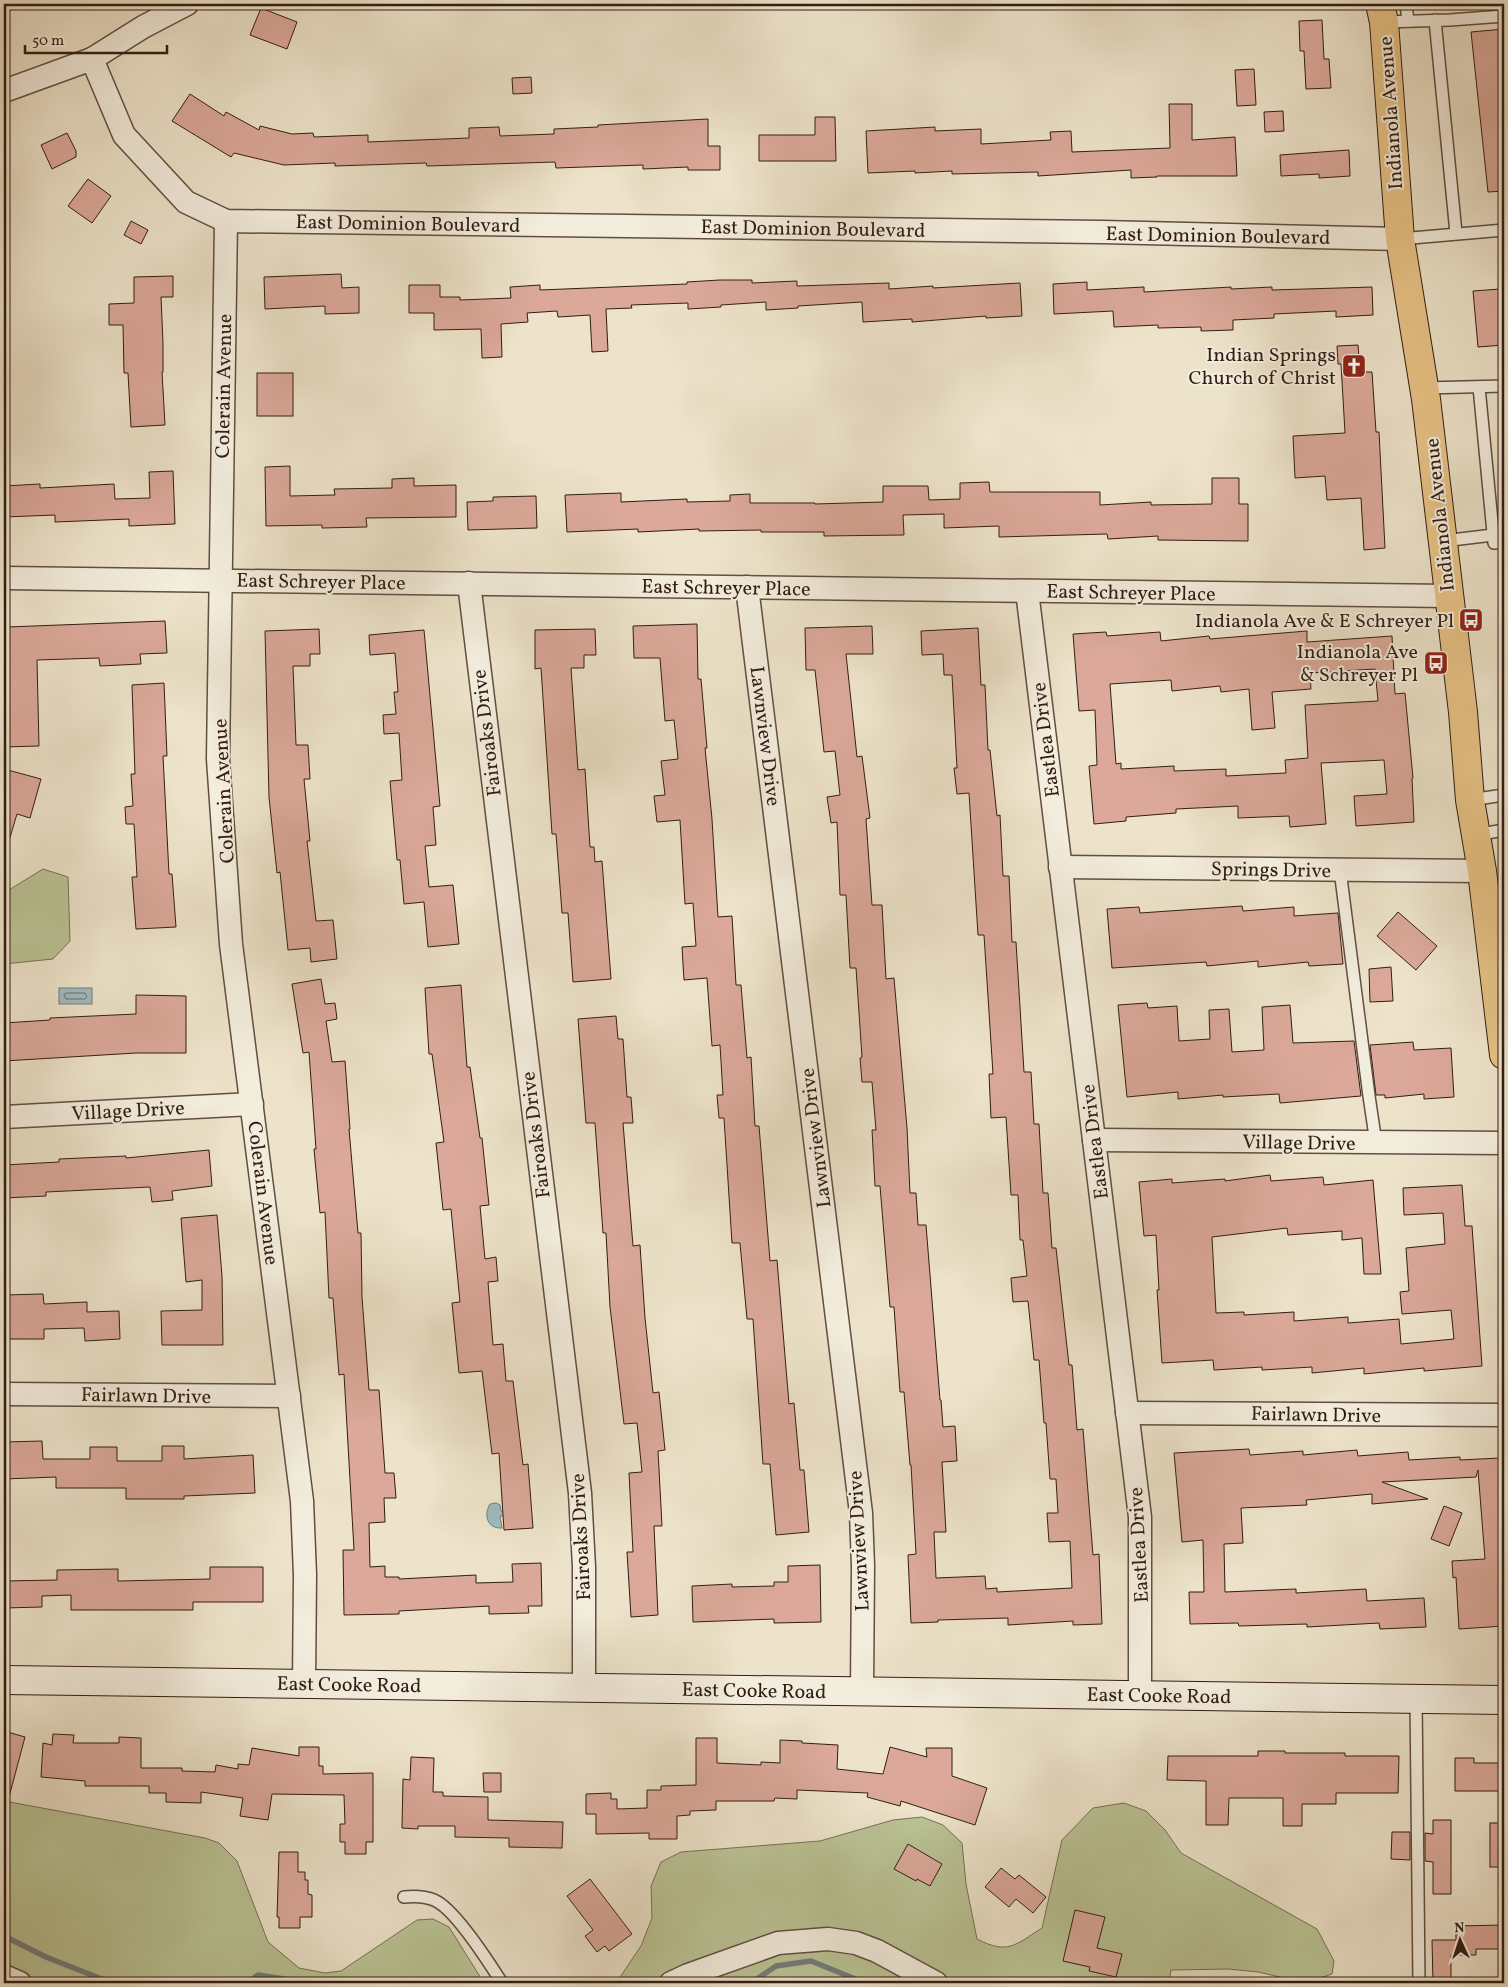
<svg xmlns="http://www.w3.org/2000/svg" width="1508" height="1987" font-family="Vollkorn,serif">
	<rect width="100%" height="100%" fill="#ede3ca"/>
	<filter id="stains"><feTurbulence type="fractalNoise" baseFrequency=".004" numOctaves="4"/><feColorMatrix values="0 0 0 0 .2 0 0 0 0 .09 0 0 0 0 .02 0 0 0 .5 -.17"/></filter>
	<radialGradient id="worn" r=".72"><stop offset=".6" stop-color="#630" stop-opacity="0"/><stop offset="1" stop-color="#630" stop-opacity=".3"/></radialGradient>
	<g fill="#bac395" stroke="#767054">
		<path d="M43 869 68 877 70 941 53 959 4 964V893Z"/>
		<path d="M4 1801 205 1838 219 1843 237 1861 268 1942 299 1968 325 1973 341 1971 417 1920 433 1919 449 1927 484 1983H4Z"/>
		<path d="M1124 1803 1146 1811 1165 1830 1181 1853 1317 1929 1334 1961 1332 1974 1306 1983 1258 1972 1228 1969 1171 1970 1169 1983H616L641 1946 652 1918 651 1886 661 1862 681 1852 820 1841 893 1820 922 1817 943 1825 962 1843 966 1884 977 1939C1008 1955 1015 1945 1042 1928L1062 1840 1093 1808Z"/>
	</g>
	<g fill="#9fbbc2" stroke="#737c7c">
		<rect x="59" y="988" width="33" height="16"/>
		<path d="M496 1503 500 1505 501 1511H505L506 1516H500L502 1528C488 1529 483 1516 490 1504Z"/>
	</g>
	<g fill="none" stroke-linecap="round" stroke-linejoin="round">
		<path stroke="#686c6a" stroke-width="1" d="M67 993H85L87 997 85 999H66L64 995Z"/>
		<g stroke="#737c7c" stroke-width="5.5">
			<path d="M4 1936 46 1957 112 1983"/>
			<path d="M247 1983 258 1975 311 1983"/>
			<path d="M751 1983 776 1966 811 1961 853 1978 862 1983"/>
		</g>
	</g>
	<g fill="#dba899" stroke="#321d13" fill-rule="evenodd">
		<path d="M261 8 297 22 287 49 250 35Z"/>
		<path d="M1322 20 1324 59H1329L1331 88 1306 89 1304 51H1300L1299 21Z"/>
		<path d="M1504 29V191L1488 192 1471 32Z"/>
		<path d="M1254 69 1256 105 1237 106 1235 70Z"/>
		<path d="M531 77 532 93 513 94 512 78Z"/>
		<path d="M190 94 224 116 226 112 259 130 260 126 292 134 313 133 314 137 368 135V142L469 138V128L499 127 500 136 554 134V129L598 127V125L708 119V146H720V170H688V167L643 169V165L556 168 555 162 427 166 426 163 335 166V163L284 165 234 153 231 157 172 121Z"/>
		<path d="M1169 104H1192V140L1235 137 1237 176H1157V177L1131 178V170L1038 176V172L952 174V171L915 173V171L868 173 866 131 935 127V131L981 129V144L1051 140 1050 132 1071 131 1072 152 1170 148Z"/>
		<path d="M1283 111 1284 131 1265 132 1264 112Z"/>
		<path d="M815 117H835L836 161H759V135H815Z"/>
		<path d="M67 133 76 151V157L52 169 41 145Z"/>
		<path d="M1349 150 1350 176 1319 178V174L1281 176 1280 155Z"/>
		<path d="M88 179 111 196 92 223 68 206Z"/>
		<path d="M131 221 148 230 141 244 124 235Z"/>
		<path d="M341 274 342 288 359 287V313L325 314V306L265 309 264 277Z"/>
		<path d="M173 276V297H161L163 343V372H162L165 425 131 427 128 373H124L123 325H109V304L134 303V277Z"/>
		<path d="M720 280H752V283L797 281V286L889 283V289L933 286V288L1020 283 1022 316 986 318V316L912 322V319L863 322 862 302 798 306V308L766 310V302L721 305V307L688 309V303L631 305 632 308 606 309 608 351 592 352 590 315 558 317 557 311 527 313 528 322 501 324 502 357 482 358 481 329 434 330V313H409V285H440V297H460V300L511 298 510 287 540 285V290L687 284V282Z"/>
		<path d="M1087 282V290L1144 287V292L1231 287V289L1272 287V290L1372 287 1373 315 1336 317V311L1274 314V318L1233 320V330L1201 331V327L1158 328V325L1114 327 1113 311 1054 314 1053 284Z"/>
		<path d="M1500 289 1504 345 1478 347 1473 291Z"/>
		<path d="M1358 345 1360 372H1372L1376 432H1379L1385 548 1364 550 1361 498 1327 500 1325 476 1295 478 1293 436 1345 433 1341 364H1338L1337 346Z"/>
		<rect x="257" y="373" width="36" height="43"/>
		<path d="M290 466V496L335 495 334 489 392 488V479L414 478V486L456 485V517L366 518 367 527 322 528V525L266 526 265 467Z"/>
		<path d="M173 471 175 524 129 526V519L55 522V515L4 517V486L40 484V488L114 484 115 499 150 498 149 472Z"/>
		<path d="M1212 478H1239V504H1248V541L1158 540V536L1108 539 1107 534 999 537V526L944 528V514L903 515 904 535 824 536V532H761V530L699 531V529L638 532V529L567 532 565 495 621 493V502L687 499V502L730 501V495L750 494V503H815V504L883 502V486H928L929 500 960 499V483L989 482 990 492H1100V505L1151 502V505L1212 504Z"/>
		<path d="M536 496 537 528 468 530 467 502 493 501V497Z"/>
		<path d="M165 621 167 653 140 654 141 664 100 666 99 658 37 660 39 746 4 747V681H8L7 627Z"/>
		<path d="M697 624 698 679H701L707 748H705L712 819 718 917 732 916 736 985H741L747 1058 751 1057 755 1126H759L770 1261 777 1260 789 1404 794 1403 800 1470H804L809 1532 776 1535 770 1464H763L753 1319H747L740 1243H732L724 1118H719L717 1095H723L720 1045 712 1046 707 978 684 980 682 947 696 946 693 903 685 904 680 820 657 822 654 796 665 795 661 761 678 759 674 720 665 721 660 658H634L633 626Z"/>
		<path d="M872 626 873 654H846L857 757 862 756 870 818 866 819 872 905H882L886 979 894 978 907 1128 910 1193H916L918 1225H926L940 1400H941L943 1427 955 1426 957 1461 942 1462 946 1532H934L936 1578 985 1576 986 1589 997 1588V1592L1072 1588 1070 1541 1049 1542 1047 1513H1058L1056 1479H1050L1046 1423H1044L1039 1360H1034L1028 1301 1013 1302 1011 1278 1027 1276 1023 1240H1020L1018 1195H1011L1006 1117 991 1118 989 1074H993L984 935H978L969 793 957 794 954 768H957L952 675H944L943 654 922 655 921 631 978 628 981 685H985L988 750H990L997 816 1000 815 1003 876H1009L1012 942H1016L1024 1072H1031L1034 1124H1039L1043 1193H1048L1052 1248H1056L1069 1365H1072L1077 1430 1083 1429 1093 1555 1099 1554 1102 1624 1073 1625V1621L1008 1625V1618L938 1620V1622L911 1623 908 1555 916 1554 911 1465H910L904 1392H900L894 1307H890L880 1186H875L872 1130H876L872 1082H862L860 1058 862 1057 856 968H850L846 895H840L837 822 831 823 827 797 840 795 835 751 824 752 815 670H806L805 628Z"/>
		<path d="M319 629 320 654H310V666H293L296 745H308L310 779H304L310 841H307L316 921 333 920 337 959 311 962 310 948 288 950 280 872 277 873 269 797 265 631Z"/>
		<path d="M595 629 596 655H584V668H571L578 770 585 769 590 847H594L595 862 602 861 611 979 573 982 568 913H562L556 834H552L541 668 535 669V630Z"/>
		<path d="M424 630 440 806 433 807 436 845 425 846 429 887 453 885 459 944 428 947 424 902 404 904 400 860H397L390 781 402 780 399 733 384 734 383 715 396 714 394 692H398L395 653 370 655 369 635Z"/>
		<path d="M1307 631V642L1392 636 1395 694 1405 693 1413 778H1412L1414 822 1356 826 1354 796 1387 794 1384 760 1321 763 1326 824 1290 827 1289 816 1238 818V806L1176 809V813L1126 817V821L1094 824 1089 766 1097 765 1095 710 1079 711 1073 634 1106 632 1107 636 1160 632 1161 641 1209 636 1210 639ZM1375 669 1378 701 1305 705 1308 758 1285 760 1286 773 1226 776V769L1174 771V766L1121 769V763L1116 764 1110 684 1171 680 1172 691 1220 686 1221 692 1249 689 1252 730 1275 728 1272 692 1311 689 1310 673Z"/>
		<path d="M164 683 167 756H163L169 874H172L176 927 136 929 132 877H137L134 824H126L125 807 133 806 131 774H135L132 685Z"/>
		<path d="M4 769 41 779 30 818 17 814 8 844 4 843Z"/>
		<path d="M1242 906 1243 911 1294 907V916L1338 913 1343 964 1309 966 1308 962 1258 967V961L1207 966 1206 962 1112 968 1107 909 1139 907 1140 913Z"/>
		<path d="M1398 912 1437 946 1416 970 1377 936Z"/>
		<path d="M1391 967 1393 1001 1370 1002 1369 969Z"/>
		<path d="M321 979 325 1004 335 1003 337 1019 326 1021 332 1062 345 1061 350 1129H349L358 1233H361L362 1297 369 1390H379L385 1473H394L396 1498H384L385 1522 369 1523 370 1567 385 1566V1577H399V1579L476 1575V1583L513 1582 512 1564 541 1563 542 1606H528L529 1613 489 1614V1606L399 1611V1614L344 1615 343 1550H354L344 1374 339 1375 333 1298H329L325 1212 320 1213 314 1149H316L309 1052 303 1053 292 984Z"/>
		<path d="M461 985 467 1067H470L480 1138H482L489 1205 480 1206 485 1259 496 1257 498 1281 488 1282 493 1345 503 1344 506 1381H513L523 1465 528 1464 533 1528 504 1530 499 1453 492 1454 482 1371 459 1373 452 1303 460 1302 451 1209 443 1210 436 1143 444 1142 432 1054H429L425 988Z"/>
		<path d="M136 995 186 996V1053H136L4 1061V1023L50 1020V1018L136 1014Z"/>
		<path d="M1147 1003 1148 1008 1177 1006 1179 1041 1210 1039 1209 1010 1229 1009 1232 1052 1264 1050 1262 1007 1290 1005 1293 1043 1354 1041 1361 1096 1280 1103 1279 1094 1223 1097V1095L1178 1099V1092L1127 1097 1118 1005Z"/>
		<path d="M616 1016 618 1039H623L627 1097H631L633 1123H623L633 1246 640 1245 645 1318 653 1393 659 1392 665 1450 658 1451 662 1526H654L658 1615 631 1617 627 1552H633L629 1473 642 1472 637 1423 624 1424 610 1307 606 1233H603L595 1123H586L578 1019Z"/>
		<path d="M1413 1042 1414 1050 1451 1048 1454 1097 1424 1099V1094L1385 1098V1095H1376L1370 1045Z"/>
		<path d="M209 1150 212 1186 172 1191 173 1200 152 1202 150 1187 46 1192V1196L4 1198V1165L59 1162V1159L126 1156V1158Z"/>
		<path d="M1270 1175 1271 1181 1323 1177 1324 1185 1373 1180 1381 1274H1364L1362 1238 1342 1240V1231L1288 1235 1287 1228 1212 1237 1216 1313 1244 1312V1315L1294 1312V1321L1348 1317V1323L1399 1319 1401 1344 1454 1339 1451 1310 1402 1314 1400 1292 1409 1291 1406 1248 1445 1244 1443 1213 1404 1215 1403 1188 1462 1185 1465 1226H1472L1482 1366 1424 1371V1368L1364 1374V1368L1312 1373V1367L1262 1370V1367L1214 1370 1213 1360 1162 1363 1157 1290H1159L1156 1235 1144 1236 1139 1182 1172 1179V1183L1225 1179V1181Z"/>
		<path d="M217 1215 222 1276 223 1345H162L161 1311 202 1310V1280L186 1282 181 1218Z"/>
		<path d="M43 1294 44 1304 87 1302V1312L119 1311 120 1339 85 1341 84 1328 44 1329V1339H4V1295Z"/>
		<path d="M42 1441 43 1459H90V1447H117V1461H162V1446H184V1459L253 1455 255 1493 184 1496V1499H126V1488H56V1477L4 1479V1442Z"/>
		<path d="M1249 1449 1250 1455 1303 1451V1455L1357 1450 1358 1456 1408 1452 1409 1460 1460 1457V1460L1500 1458 1504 1527V1626L1459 1629 1456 1577 1453 1578 1452 1561 1485 1559 1478 1470 1476 1477 1382 1482 1428 1499 1372 1504V1494L1306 1500 1307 1505 1241 1508 1243 1543 1224 1544 1225 1592 1296 1589V1593L1366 1589 1367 1601 1424 1598 1426 1627 1380 1629 1379 1623 1307 1627V1624L1239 1626 1238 1623 1190 1624 1189 1592H1204L1203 1540 1182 1542 1174 1453Z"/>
		<path d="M1444 1506 1462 1513 1449 1546 1431 1539Z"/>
		<path d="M820 1565 821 1622 774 1623V1619L693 1622 692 1586 732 1584V1587L774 1586V1582H788V1566Z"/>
		<path d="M210 1567H263V1602H193V1610H71V1595L42 1596V1607L4 1608V1581L57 1580V1570L118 1569V1581L210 1579Z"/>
		<path d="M4 1731 25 1737 9 1797 4 1796Z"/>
		<path d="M53 1734 74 1735 73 1743H119V1737L141 1738V1768H182V1771L215 1772 216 1765 238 1769V1764L249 1765 252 1748 299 1756V1747H319V1766H323V1774L373 1773V1842H366V1854H345V1842H340V1824H345L344 1795 272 1794 268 1820 240 1816 243 1798 201 1792V1803L166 1802V1793H149V1786H85V1781L41 1777 43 1743 52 1745Z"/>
		<path d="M696 1738H717V1763L761 1765V1762L780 1763V1740L802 1741V1743L838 1745 837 1769 883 1774 890 1747 927 1757 926 1748H952V1776L987 1788 975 1825 901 1801 900 1806 867 1797 868 1793 797 1790V1799L775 1798 774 1801H716V1810L690 1811V1815L677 1816V1839H649V1833L596 1834V1814H586V1794L611 1793V1799H617V1809L647 1808V1790H661V1786L696 1785Z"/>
		<path d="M1258 1751H1285V1753H1345V1756H1399L1398 1793H1336V1804H1302V1826H1283V1798H1229L1228 1825H1206V1781L1167 1780 1168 1756H1258Z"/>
		<path d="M411 1757 434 1758 433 1792H443V1796L488 1797V1820L563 1822 562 1848 509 1847V1838L455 1837V1826H418V1829L402 1828 403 1779 410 1780Z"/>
		<path d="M1455 1758H1474V1763H1504V1788H1499V1791H1455Z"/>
		<path d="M483 1773H501V1792H484Z"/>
		<path d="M1433 1820H1451V1894H1433V1862L1425 1861V1833L1433 1834Z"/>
		<rect x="1490" y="1823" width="14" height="44"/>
		<path d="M1392 1832H1410V1860L1391 1859Z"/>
		<path d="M908 1844 942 1864 930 1886 917 1879 916 1881 894 1869Z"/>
		<path d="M279 1852H298V1872H305V1880H308V1894L312 1895V1917H300V1928H279V1917H277Z"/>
		<path d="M1001 1868 1015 1879 1019 1875 1046 1897 1033 1913 1016 1899 1009 1907 985 1887Z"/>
		<path d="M590 1879 632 1934 609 1951 605 1946 597 1952 585 1936 593 1930 567 1896Z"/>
		<path d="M1075 1910 1105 1917 1097 1948 1122 1954 1116 1977 1089 1971 1090 1967 1063 1961Z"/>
		<path d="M1504 1925V1949H1476V1955H1451V1983H1433L1432 1940H1456V1926Z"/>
	</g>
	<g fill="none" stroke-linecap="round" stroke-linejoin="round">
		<defs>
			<g id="service">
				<path d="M1406 4 1408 21"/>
				<path d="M1435 20 1456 233"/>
				<path d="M1384 22 1450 20 1504 16"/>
				<path d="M1400 239 1504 230"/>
				<path d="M1479 387 1494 543 1504 542"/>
				<path d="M1424 388 1504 386"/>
				<path d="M1443 541 1493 535"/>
				<path d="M1470 800 1504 795"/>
				<path d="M1476 835 1504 830"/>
				<path d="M1340 870 1369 1096 1376 1143"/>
				<path d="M1416 1699 1419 1983"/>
				<path d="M404 1897C415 1896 424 1896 434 1900 454 1908 490 1964 502 1983"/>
			</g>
			<g id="minor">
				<path d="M92 59 124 135 186 202 226 221 1102 232 1400 239"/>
				<path d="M4 91 92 59 143 27 187 4"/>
				<path d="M226 221 218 759 231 944 302 1501 305 1575 304 1684"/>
				<path d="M4 578 1448 596"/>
				<path d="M469 583 580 1493 584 1567V1688"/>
				<path d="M747 587 861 1513 863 1566 862 1691"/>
				<path d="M1027 591 1140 1517V1695"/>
				<path d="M1060 867 1482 871"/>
				<path d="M4 1117 252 1104"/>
				<path d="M1094 1140 1504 1143"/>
				<path d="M4 1394 289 1396"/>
				<path d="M1127 1413 1504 1415"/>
				<path d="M4 1976 20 1983"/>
				<path d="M671 1983 688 1975 778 1943 828 1939 856 1943 877 1951 936 1983"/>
			</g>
			<path id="secondary" d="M4 1680 1504 1700"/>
			<path id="primary" d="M1380 4 1384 22 1400 239 1426 399 1463 712 1470 800 1482 871 1504 1055"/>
		</defs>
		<use href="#service" stroke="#614e41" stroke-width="14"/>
		<use href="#minor" stroke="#614e41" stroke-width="25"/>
		<use href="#secondary" stroke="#321d13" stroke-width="30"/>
		<use href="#primary" stroke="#321d13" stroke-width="30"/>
		<use href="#service" stroke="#f3eddd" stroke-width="11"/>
		<use href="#minor" stroke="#f3eddd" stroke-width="22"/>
		<use href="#secondary" stroke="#f3eddd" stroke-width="28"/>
		<use href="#primary" stroke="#e6c285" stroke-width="28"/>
	</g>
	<defs>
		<symbol id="church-square" viewBox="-11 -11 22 22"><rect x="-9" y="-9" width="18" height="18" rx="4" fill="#8f2418" stroke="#f3eddd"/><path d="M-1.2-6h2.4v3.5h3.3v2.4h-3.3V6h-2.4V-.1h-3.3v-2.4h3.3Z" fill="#fff"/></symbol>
		<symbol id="bus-square" viewBox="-11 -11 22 22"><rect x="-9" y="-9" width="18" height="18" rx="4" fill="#8f2418" stroke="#f3eddd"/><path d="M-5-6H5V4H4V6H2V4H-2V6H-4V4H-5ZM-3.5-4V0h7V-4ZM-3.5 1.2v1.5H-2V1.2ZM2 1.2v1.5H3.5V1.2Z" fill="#fff"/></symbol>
	</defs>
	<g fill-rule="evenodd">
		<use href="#church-square" x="1340" y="352" width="28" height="28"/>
		<use href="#bus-square" x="1457" y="606" width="28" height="28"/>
		<use href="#bus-square" x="1422" y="649" width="28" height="28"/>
	</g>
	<g text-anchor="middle" stroke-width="4" stroke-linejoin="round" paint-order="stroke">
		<g font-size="20" fill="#321d13" stroke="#f3eddd">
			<text transform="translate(1390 113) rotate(-94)" y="7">Indianola Avenue</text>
			<text transform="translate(408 223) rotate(1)" y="7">East Dominion Boulevard</text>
			<text transform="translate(813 228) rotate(1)" y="7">East Dominion Boulevard</text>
			<text transform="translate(1218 235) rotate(1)" y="7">East Dominion Boulevard</text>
			<text transform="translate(223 386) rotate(-89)" y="7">Colerain Avenue</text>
			<text transform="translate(1439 515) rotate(-96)" y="7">Indianola Avenue</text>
			<text transform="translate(321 581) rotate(1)" y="7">East Schreyer Place</text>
			<text transform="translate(726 587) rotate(1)" y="7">East Schreyer Place</text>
			<text transform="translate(1131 592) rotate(1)" y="7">East Schreyer Place</text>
			<text transform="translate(486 733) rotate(-97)" y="7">Fairoaks Drive</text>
			<text transform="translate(766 736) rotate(83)" y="7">Lawnview Drive</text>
			<text transform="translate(1045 740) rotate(-97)" y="7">Eastlea Drive</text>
			<text transform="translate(223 791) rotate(-93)" y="7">Colerain Avenue</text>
			<text transform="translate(1271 869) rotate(1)" y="7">Springs Drive</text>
			<text transform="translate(128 1110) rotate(-3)" y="7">Village Drive</text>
			<text transform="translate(535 1135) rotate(-97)" y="7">Fairoaks Drive</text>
			<text transform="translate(815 1138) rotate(-97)" y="7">Lawnview Drive</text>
			<text transform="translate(1094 1142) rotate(-97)" y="7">Eastlea Drive</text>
			<text transform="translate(1299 1142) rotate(1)" y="7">Village Drive</text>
			<text transform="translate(264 1193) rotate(83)" y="7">Colerain Avenue</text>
			<text transform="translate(146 1395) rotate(1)" y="7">Fairlawn Drive</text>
			<text transform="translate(1316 1414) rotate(1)" y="7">Fairlawn Drive</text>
			<text transform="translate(580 1537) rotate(-93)" y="7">Fairoaks Drive</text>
			<text transform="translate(858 1541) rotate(-93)" y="7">Lawnview Drive</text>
			<text transform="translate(1138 1545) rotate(-93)" y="7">Eastlea Drive</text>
			<text transform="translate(349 1684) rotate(1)" y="7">East Cooke Road</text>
			<text transform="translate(754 1690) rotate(1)" y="7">East Cooke Road</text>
			<text transform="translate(1159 1695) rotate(1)" y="7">East Cooke Road</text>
		</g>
		<g font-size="20" fill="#321d13" stroke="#f3eddd" text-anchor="end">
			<text x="1336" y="361">Indian Springs<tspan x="1336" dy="23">Church of Christ</tspan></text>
			<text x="1454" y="627">Indianola Ave &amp; E Schreyer Pl</text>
			<text x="1418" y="658">Indianola Ave<tspan x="1418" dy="23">&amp; Schreyer Pl</tspan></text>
		</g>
	</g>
	<rect width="1508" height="1987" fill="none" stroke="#ede3ca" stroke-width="20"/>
	<rect x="5" y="5" width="1498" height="1977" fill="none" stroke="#321d13" stroke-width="2.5"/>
	<rect x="10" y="10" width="1488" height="1967" fill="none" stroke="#321d13"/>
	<g transform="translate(1460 1940) rotate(357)" stroke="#f3eddd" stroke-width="4" paint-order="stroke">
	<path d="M0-4L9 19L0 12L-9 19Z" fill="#321d13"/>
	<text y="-8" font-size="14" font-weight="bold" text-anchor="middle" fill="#321d13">N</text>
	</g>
	<path d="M25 45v8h142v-8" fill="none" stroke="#321d13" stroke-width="2.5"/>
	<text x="32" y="45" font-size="15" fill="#321d13" stroke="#f3eddd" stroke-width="4" paint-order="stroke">50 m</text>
	<rect width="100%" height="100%" filter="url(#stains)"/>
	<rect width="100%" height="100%" fill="url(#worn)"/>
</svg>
